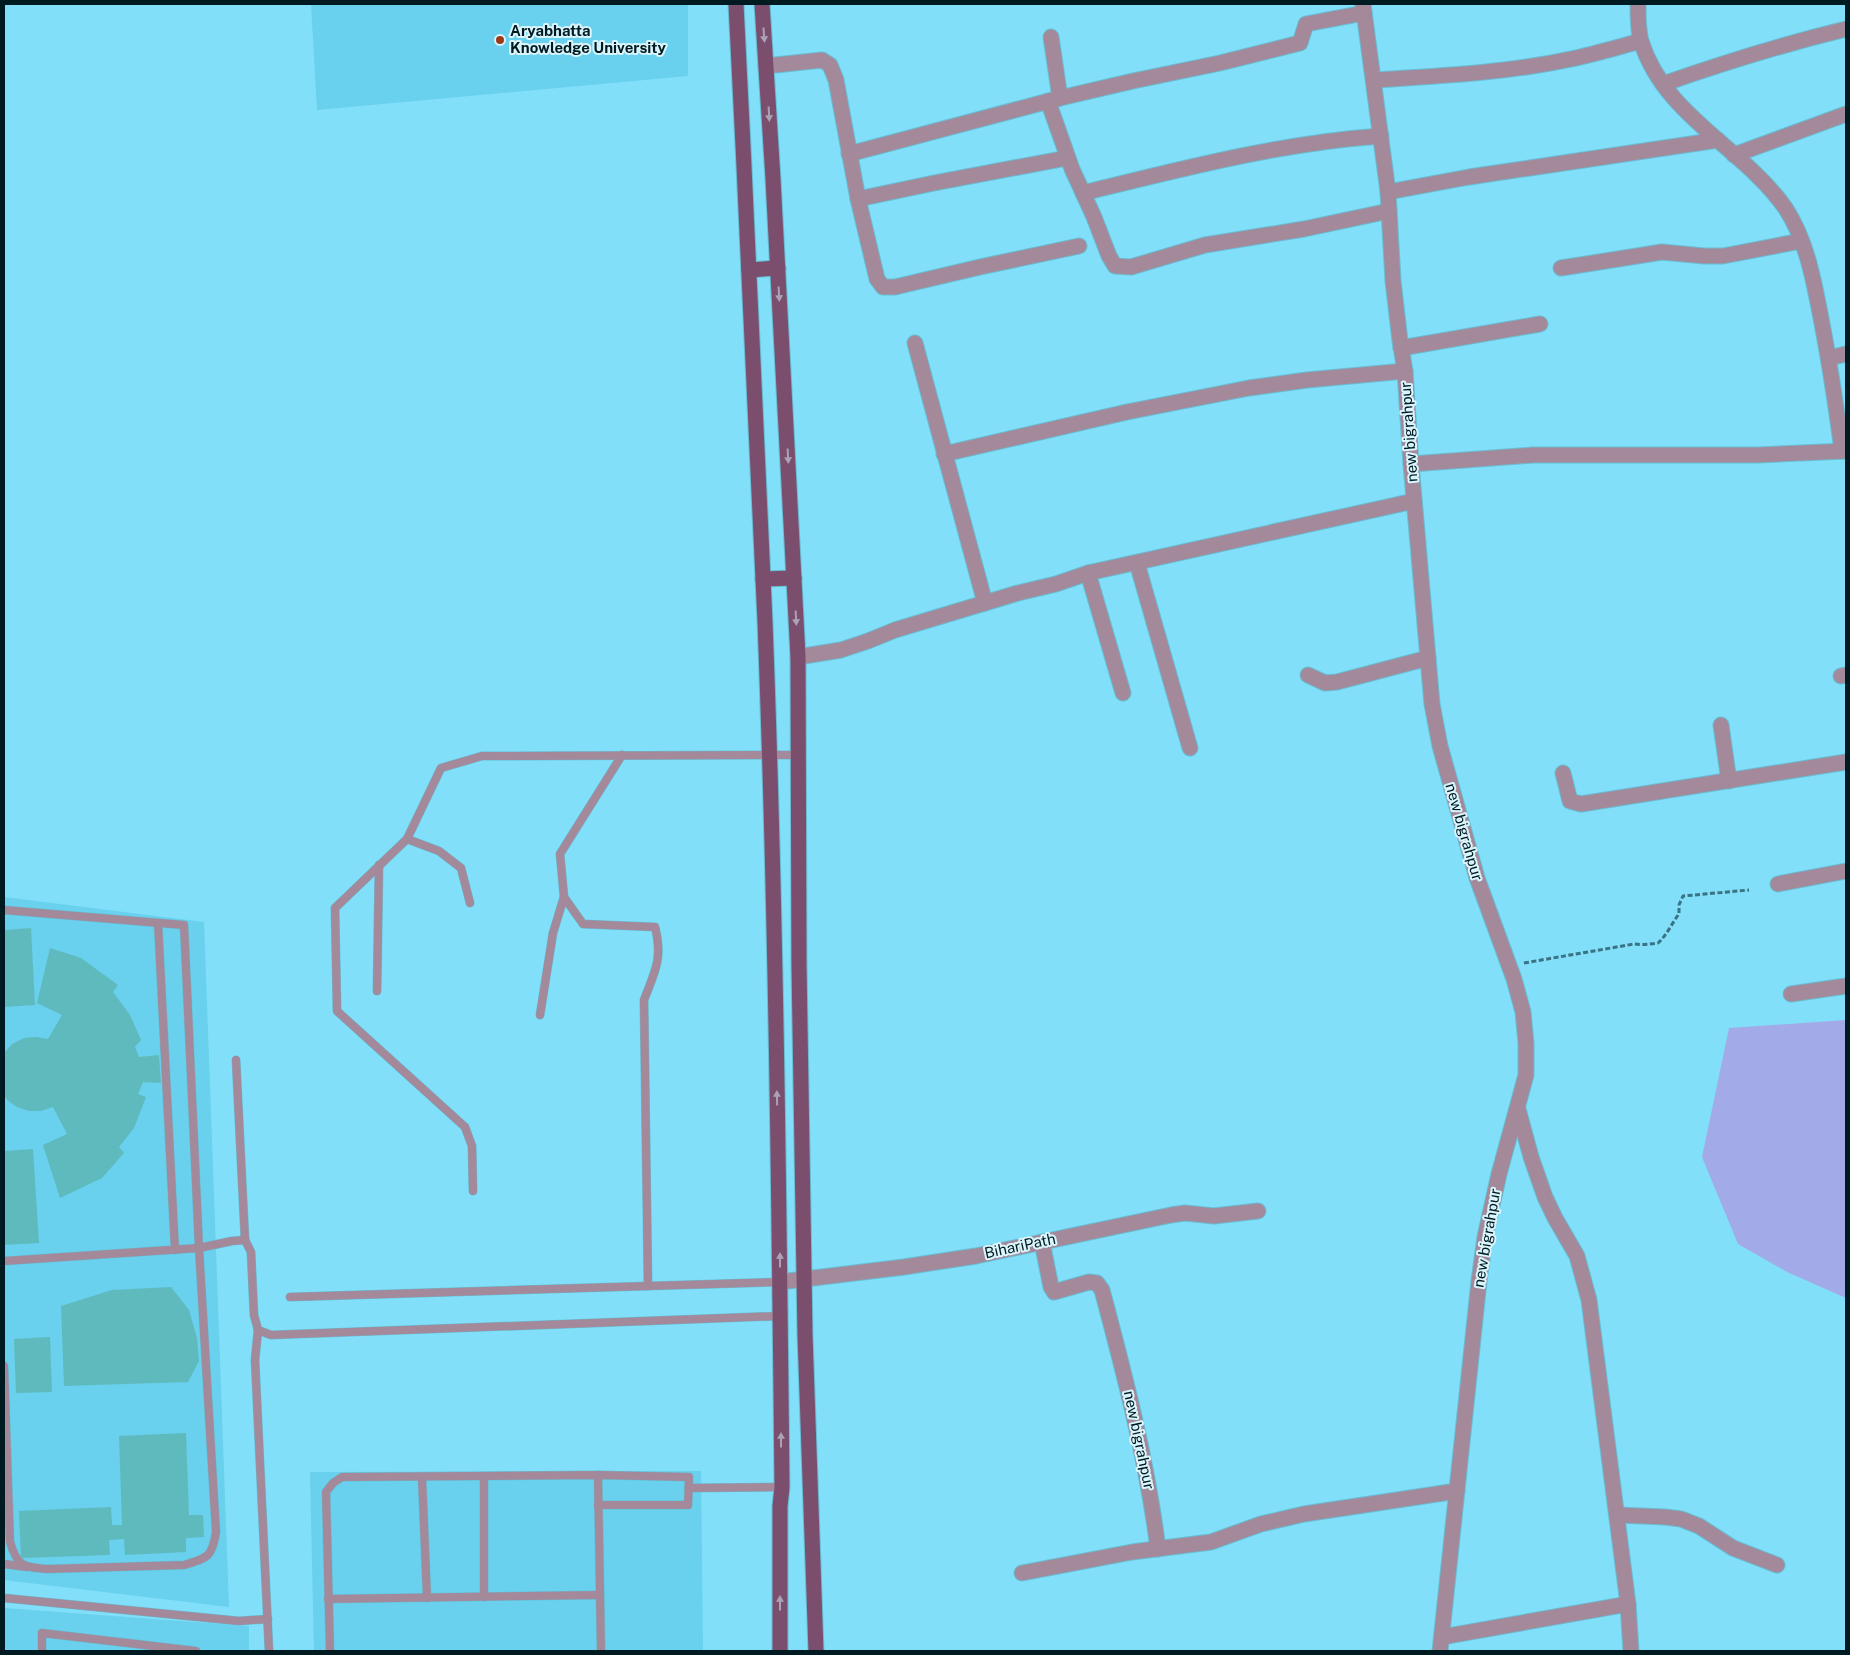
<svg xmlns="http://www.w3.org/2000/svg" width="1850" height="1655" font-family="'Public Sans',sans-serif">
	<rect width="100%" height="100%" fill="#81dff9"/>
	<g fill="#69d0ed">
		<path d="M311 4H688V76L317 110Z"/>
		<path d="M4 897 204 922 229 1607 4 1580Z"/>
		<path d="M701 1471 703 1651H314L310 1472Z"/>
		<path d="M4 1608 249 1626V1651H4Z"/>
	</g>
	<path fill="#a2abe7" d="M1846 1020V1298L1787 1272 1738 1244 1702 1157 1729 1028Z"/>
	<g fill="#5fbabd">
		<path d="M31 928 35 1005 4 1007V930Z"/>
		<path d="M50 948 81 958 118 985 113 992 130 1015 141 1040 135 1047 139 1057 159 1055 161 1083 143 1082 138 1094 146 1097 134 1128 119 1147 124 1153 102 1178 60 1198 43 1145 67 1134 53 1107 41 1111H29L17 1107 7 1100 4 1094V1053L12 1044 24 1038 36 1037 48 1039 62 1015 37 1003Z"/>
		<path d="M33 1149 39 1243 4 1245V1151Z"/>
		<path d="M171 1287 189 1310 197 1338 199 1361 188 1382 64 1386 61 1306 112 1290Z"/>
		<path d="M50 1337 52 1392 16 1393 14 1339Z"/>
		<path d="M186 1433 189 1515H203L204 1537 186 1538V1552L125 1555 124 1539 109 1540 110 1555 21 1558 19 1511 111 1507 112 1525H122L119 1436Z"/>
	</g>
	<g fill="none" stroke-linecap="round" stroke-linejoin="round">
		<defs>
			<g id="lane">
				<path d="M407 839 439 851 461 868 470 903"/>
				<path d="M564 897 583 924 655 927C663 959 655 971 644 1000L648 1286"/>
				<path d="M4 910 184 925 199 1248 216 1532C212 1558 207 1558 184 1565L47 1569C23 1567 17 1566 10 1542L4 1366"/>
				<path d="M158 923 175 1250"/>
				<path d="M377 991 379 865"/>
				<path d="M540 1015 553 933 564 897 560 854 622 755"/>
				<path d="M236 1060 245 1240"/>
				<path d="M473 1191 472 1146 465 1127 337 1011 335 908 407 839 441 768 482 756 799 755"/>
				<path d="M4 1261 199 1248 232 1241 245 1240 251 1252 254 1315 258 1330 271 1335 780 1316"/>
				<path d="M290 1297 780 1282"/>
				<path d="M258 1330 255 1360 269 1651"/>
				<path d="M598 1475 601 1651"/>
				<path d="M422 1477 427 1598"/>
				<path d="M484 1477V1597"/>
				<path d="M689 1488 782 1487"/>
				<path d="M4 1564 27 1567"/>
				<path d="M4 1598 239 1621 268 1619"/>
				<path d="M328 1599 600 1595"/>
				<path d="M42 1651V1633L196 1651"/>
				<path d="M330 1651 326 1492 333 1483 342 1477 598 1475 689 1477 688 1505H598"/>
			</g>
			<g id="street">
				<path d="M1363 4 1388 192 1393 281 1400 341 1405 371 1411 464 1432 704 1440 746 1477 878 1514 979 1523 1012 1526 1043V1075L1499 1174 1485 1237 1479 1281 1440 1651"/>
				<path d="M1638 4C1638 16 1638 30 1641 41 1664 116 1744 148 1786 209 1806 240 1813 277 1820 313 1829 359 1836 405 1842 451"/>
				<path d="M1051 37 1060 98"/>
				<path d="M766 66 822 60 830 65 836 80 858 199 877 279 883 287H895L980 267 1079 246"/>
				<path d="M1374 80C1439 76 1506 73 1571 59 1595 54 1618 47 1641 41"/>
				<path d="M1663 84C1723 63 1784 44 1846 29"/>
				<path d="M1048 101 1072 169 1094 217 1109 256 1115 266 1131 267 1205 245 1304 229 1389 211"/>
				<path d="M849 154 1060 98 1133 81 1220 63 1300 43 1306 24 1364 13"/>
				<path d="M1734 155 1846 114"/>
				<path d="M1388 192 1469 177 1718 140"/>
				<path d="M1083 193C1181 169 1280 143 1381 136"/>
				<path d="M858 199 934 183 1067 158"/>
				<path d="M1561 268 1662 252 1704 256H1723L1801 241"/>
				<path d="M915 343 985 603"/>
				<path d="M1401 348 1540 324"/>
				<path d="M1829 358 1846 354"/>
				<path d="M944 454 1127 412 1249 388 1307 380 1405 371"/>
				<path d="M1411 464 1533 455H1758L1846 451"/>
				<path d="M1137 563 1190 748"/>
				<path d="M1088 573 1123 693"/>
				<path d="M798 657 841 650 868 641 895 630 1018 593 1056 584 1088 573 1414 501"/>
				<path d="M1308 675 1325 683 1337 682 1428 658"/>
				<path d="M1841 676 1846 675"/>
				<path d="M1721 725 1729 781"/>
				<path d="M1563 773 1570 801 1581 804 1846 762"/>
				<path d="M1778 884 1846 871"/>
				<path d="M1791 994 1846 986"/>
				<path d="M1518 1109 1531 1157 1545 1197 1555 1218 1577 1256 1589 1300 1628 1604 1631 1651"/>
				<path d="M1042 1242 1051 1287 1054 1292 1089 1282 1097 1283 1102 1290C1125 1376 1147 1461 1158 1549"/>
				<path d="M780 1282 904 1267 976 1256 1171 1215 1185 1213 1214 1216 1258 1211"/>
				<path d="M1618 1515 1665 1517 1681 1519 1699 1526 1733 1548 1777 1565"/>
				<path d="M1022 1573 1132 1552 1211 1542 1261 1524 1304 1514 1457 1491"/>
				<path d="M1442 1637 1628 1604"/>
			</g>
			<g id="primary">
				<path d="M736 4C746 210 757 416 765 622 776 910 779 1198 782 1487L780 1506V1651"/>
				<path d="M762 4 773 179 798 657 799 964 805 1335 816 1651"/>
				<path d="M749 270 778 268"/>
				<path d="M763 579 794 578"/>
			</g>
		</defs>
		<use href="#lane" stroke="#6abcd2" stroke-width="9"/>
		<use href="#street" stroke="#6abcd2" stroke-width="17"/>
		<use href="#primary" stroke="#6abcd2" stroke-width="17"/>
		<path stroke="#3a7383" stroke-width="3" stroke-dasharray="5 2.5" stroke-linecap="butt" d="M1524 963 1634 944C1642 945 1650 944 1658 943 1667 935 1672 923 1679 914V905L1683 896 1749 890"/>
		<use href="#lane" stroke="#a3899a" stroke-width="8"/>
		<use href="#street" stroke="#a3899a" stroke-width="15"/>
		<use href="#primary" stroke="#7b4e6e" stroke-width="15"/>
	</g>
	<defs><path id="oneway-solid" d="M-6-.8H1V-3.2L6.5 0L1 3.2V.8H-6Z" transform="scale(1.25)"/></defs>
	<g fill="#aba2b6">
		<use href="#oneway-solid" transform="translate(764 35) rotate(86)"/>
		<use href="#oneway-solid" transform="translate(769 114) rotate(87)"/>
		<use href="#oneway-solid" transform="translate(779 294) rotate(87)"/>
		<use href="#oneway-solid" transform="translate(788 456) rotate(87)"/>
		<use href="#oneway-solid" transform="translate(796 618) rotate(87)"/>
		<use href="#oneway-solid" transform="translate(777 1098) rotate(-91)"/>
		<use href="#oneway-solid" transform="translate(780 1260) rotate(-90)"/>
		<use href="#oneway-solid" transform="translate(781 1440) rotate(-90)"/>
		<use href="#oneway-solid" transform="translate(780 1603) rotate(-90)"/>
	</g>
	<circle fill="#9f3814" stroke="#dbf5fd" stroke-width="2" cx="500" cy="40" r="5"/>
	<g text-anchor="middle" stroke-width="4" stroke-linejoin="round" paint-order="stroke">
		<g font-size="15" font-weight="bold" fill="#001a22" stroke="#dbf5fd" text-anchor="start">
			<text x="510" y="36">Aryabhatta<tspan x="510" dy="17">Knowledge University</tspan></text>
		</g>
		<g font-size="15" fill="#001a22" stroke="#dbf5fd">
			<text transform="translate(1409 432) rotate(-94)" y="5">new bigrahpur</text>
			<text transform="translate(1464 832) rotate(74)" y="5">new bigrahpur</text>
			<text transform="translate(1487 1238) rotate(-80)" y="5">new bigrahpur</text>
			<text transform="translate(1020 1246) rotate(-12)" y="5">BihariPath</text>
			<text transform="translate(1139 1440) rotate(78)" y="5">new bigrahpur</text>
		</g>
	</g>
	<rect width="1850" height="1655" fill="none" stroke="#001a22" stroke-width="10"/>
</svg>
